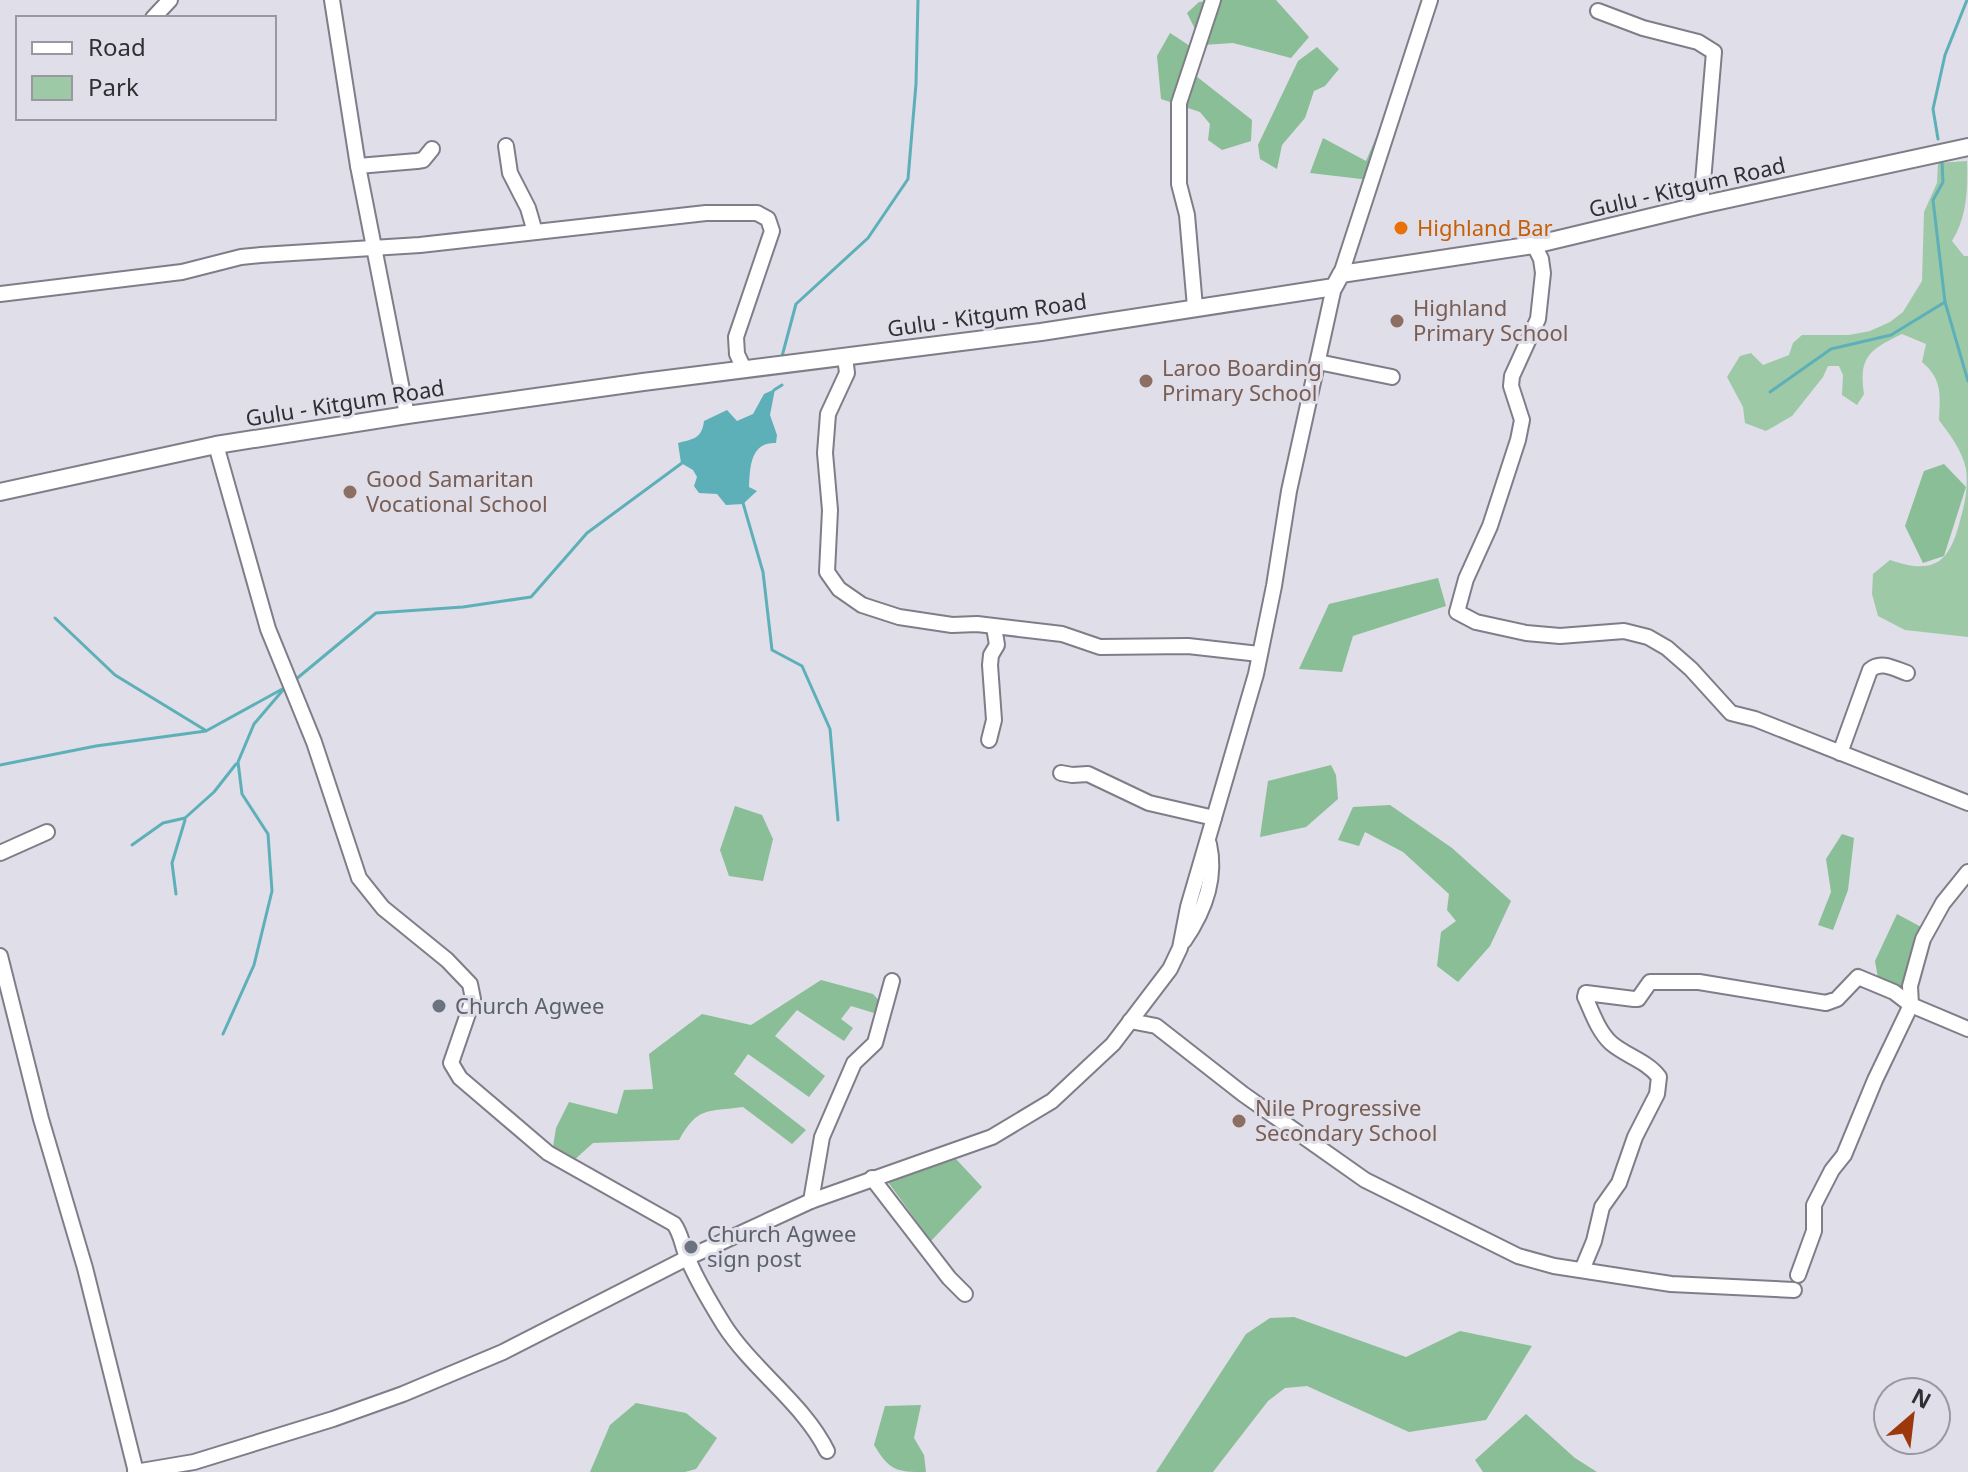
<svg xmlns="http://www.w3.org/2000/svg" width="1968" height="1472" font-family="'Noto Sans',sans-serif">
	<rect width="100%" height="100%" fill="#dfdee9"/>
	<path fill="#9dc9a7" d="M1967 161C1968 189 1967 217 1952 241L1964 256H1968V637L1905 630 1878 616 1872 594 1873 574 1890 560C1939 577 1951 559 1962 513 1966 499 1968 483 1966 469 1962 450 1950 435 1939 420 1940 395 1943 380 1922 362L1926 344 1902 334C1871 349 1858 356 1864 394L1857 405 1842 395 1843 375 1839 366H1828L1823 377 1792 416 1766 431 1745 423 1743 407 1727 377 1740 356 1751 353 1763 365 1789 355 1793 343 1802 335H1849L1870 331 1890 322 1903 312 1922 281 1924 212 1937 183 1938 163Z"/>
	<g fill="#89be96">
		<path d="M1221 0H1276L1309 37 1291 58 1233 43 1203 45 1187 13 1199 2Z"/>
		<path d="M1170 33 1190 46 1187 62 1196 76 1252 120 1251 141 1222 150 1208 140 1210 124 1200 112 1161 99 1157 56Z"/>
		<path d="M1317 47 1339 69 1325 86 1314 91 1305 118 1282 145 1277 169 1260 159 1258 145 1298 61Z"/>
		<path d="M1386 114 1370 180 1310 173 1323 138 1366 161Z"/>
		<path d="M1944 464 1966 487 1944 556 1923 563 1905 526 1924 471Z"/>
		<path d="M1438 578 1446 606 1353 636 1342 672 1299 669 1329 604Z"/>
		<path d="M1331 765 1336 775 1338 799 1306 827 1260 837 1268 781Z"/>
		<path d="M1390 805 1452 848 1511 901 1490 946 1458 982 1437 966 1441 932 1456 921 1447 910 1449 894 1403 852 1365 832 1359 846 1338 840 1353 807Z"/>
		<path d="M735 806 762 815 773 839 763 881 729 876 720 850Z"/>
		<path d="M1842 834 1854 838 1848 890 1833 930 1818 925 1831 892 1826 859Z"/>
		<path d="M1897 914 1923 928 1901 988 1878 978 1875 961Z"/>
		<path d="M821 980 873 994 885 1007 874 1013 851 1006 841 1019 853 1028 844 1041 797 1010 775 1036 825 1076 809 1097 748 1054 734 1074 806 1130 792 1144 743 1107C707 1112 698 1106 679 1140L593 1143 572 1162 552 1153 556 1128 569 1102 617 1114 624 1090 653 1089 649 1054 702 1014 751 1025Z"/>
		<path d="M956 1159 982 1187 931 1241 888 1182Z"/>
		<path d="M1294 1317 1406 1357 1460 1331 1532 1346 1486 1420 1409 1432 1307 1386 1285 1388 1268 1401 1213 1472H1156L1246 1334 1270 1318Z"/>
		<path d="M636 1403 686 1413 717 1438 696 1469 685 1472H590L610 1425Z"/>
		<path d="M921 1405 914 1438 924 1455 926 1472C896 1472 890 1471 874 1445L885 1406Z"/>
		<path d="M1526 1414 1575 1458 1597 1472H1483L1475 1460Z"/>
	</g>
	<path fill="#5eb0b8" d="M775 389 770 415 777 435 776 443C750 442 750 468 749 487L757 491 743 504 726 505 717 494 699 493 694 486 697 477 693 470 681 463 678 443C694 439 702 438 704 421L727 410 737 421 753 414 764 394Z"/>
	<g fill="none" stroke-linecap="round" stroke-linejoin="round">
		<g stroke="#5eb0b8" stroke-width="3">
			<path d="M1938 139 1933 109 1945 55 1967 0"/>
			<path d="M1942 162 1943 182 1933 200 1945 302 1968 381"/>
			<path d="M781 360 796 304 868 238 908 179 916 84 918 0"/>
			<path d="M774 390 782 385"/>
			<path d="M1770 392 1831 349 1891 335 1945 302"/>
			<path d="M743 503 763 572 772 650 802 666 830 729 838 820"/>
			<path d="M55 618 115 675 205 730"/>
			<path d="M295 680 376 613 463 607 531 597 587 533 682 463"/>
			<path d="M0 765 96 746 206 731 286 687"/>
			<path d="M132 845 163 823 185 818 214 792 236 764"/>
			<path d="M176 894 172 863 185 820"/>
			<path d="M223 1034 254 965 272 891 268 834 242 794 238 762 254 724 283 690"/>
		</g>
		<defs>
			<g id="minor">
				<path d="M332 0 358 166 407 415"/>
				<path d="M1598 11 1643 28 1698 42 1714 52 1701 205"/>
				<path d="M153 18 170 0"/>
				<path d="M506 146 510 173 528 208 535 232"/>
				<path d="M358 166 417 161 423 160 432 149"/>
				<path d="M1534 245 1541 259 1543 273 1538 319 1512 376 1511 386 1522 420 1518 440 1490 526 1466 579 1457 612 1476 622 1526 633 1560 636 1624 631 1648 637 1667 648 1691 669 1731 713 1755 719 1968 803"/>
				<path d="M1341 274 1430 0"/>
				<path d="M0 294 182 272 241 257 261 255 420 245 706 213H757L768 219 772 231 736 337 737 354 744 369"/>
				<path d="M1195 307 1187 215 1179 184V103L1213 0"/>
				<path d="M845 357 847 373 828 414 825 453 830 510 827 572 839 589 862 605 899 617 952 625 977 624 1062 634 1100 647 1188 646 1259 654"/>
				<path d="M1318 362 1392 377"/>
				<path d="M216 445 268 629 314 742 359 878 383 908 447 960 470 984 473 999 451 1063 460 1078 548 1153 674 1224C682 1235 682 1247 688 1259 697 1281 711 1304 724 1325 753 1370 804 1404 827 1451"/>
				<path d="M989 740 994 720 990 665 991 655 997 645 994 627"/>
				<path d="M1840 753 1870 670C1881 660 1895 669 1907 673"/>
				<path d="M1061 773 1072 775 1088 774 1149 803 1214 818"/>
				<path d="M0 853 47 832"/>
				<path d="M1184 941C1204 912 1217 880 1209 844"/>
				<path d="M0 956 41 1119 85 1268 136 1472"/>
				<path d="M1130 1021 1156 1026 1243 1094 1365 1180 1518 1256 1554 1266 1671 1284 1794 1290"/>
				<path d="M872 1178 949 1278 965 1294"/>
				<path d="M811 1201 822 1137 854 1063 875 1043 892 981"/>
				<path d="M1582 1270 1594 1241 1602 1207 1619 1183 1635 1137 1657 1094 1659 1077C1647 1061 1626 1056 1611 1043 1598 1031 1592 1012 1585 997L1586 993 1634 999H1638L1650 982H1699L1826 1003 1837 999 1858 977 1894 992 1911 1005 1968 1029"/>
				<path d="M1798 1275 1814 1231V1205L1832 1170 1844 1155 1875 1080 1911 1005 1910 986 1923 939 1943 903 1968 872"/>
				<path d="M135 1472 194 1462 333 1419 403 1394 503 1352 687 1258 811 1201 992 1137 1052 1101 1113 1044 1170 969 1180 948 1188 907 1256 674 1274 586 1289 491 1334 287"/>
			</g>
			<path id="major" d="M0 492 216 445 407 415 643 382 1041 332 1334 287 1341 274 1534 245 1701 205 1968 147"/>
		</defs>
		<use href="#minor" stroke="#7f7e88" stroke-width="18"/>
		<use href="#major" stroke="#7f7e88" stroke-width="20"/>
		<use href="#minor" stroke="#fff" stroke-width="14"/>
		<use href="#major" stroke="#fff" stroke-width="16"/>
	</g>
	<circle fill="#e8710a" stroke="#dfdee9" stroke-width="3" cx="1401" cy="228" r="8"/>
	<g fill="#8d6e63" stroke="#dfdee9" stroke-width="3">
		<circle cx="1397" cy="321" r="8"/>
		<circle cx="1146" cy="381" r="8"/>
		<circle cx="350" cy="492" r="8"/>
		<circle cx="1239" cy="1121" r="8"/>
	</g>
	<g fill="#6b7280" stroke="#dfdee9" stroke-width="3">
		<circle cx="439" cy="1006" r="8"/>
		<circle cx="691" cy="1247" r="8"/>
	</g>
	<g text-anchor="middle" stroke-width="6" stroke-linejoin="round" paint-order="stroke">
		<g font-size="22" fill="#302f34" stroke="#dfdee9">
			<text transform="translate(1687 187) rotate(-13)" y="8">Gulu - Kitgum Road</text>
			<text transform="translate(987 315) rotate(-8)" y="8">Gulu - Kitgum Road</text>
			<text transform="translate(345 403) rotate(-9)" y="8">Gulu - Kitgum Road</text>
		</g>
		<g font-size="22" fill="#c56008" stroke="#dfdee9" text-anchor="start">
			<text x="1417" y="236">Highland Bar</text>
		</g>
		<g font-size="22" fill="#785e54" stroke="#dfdee9" text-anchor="start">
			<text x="1413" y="316">Highland<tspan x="1413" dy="25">Primary School</tspan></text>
			<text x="1162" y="376">Laroo Boarding<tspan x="1162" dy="25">Primary School</tspan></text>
			<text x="366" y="487">Good Samaritan<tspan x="366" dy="25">Vocational School</tspan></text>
			<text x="1255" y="1116">Nile Progressive<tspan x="1255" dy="25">Secondary School</tspan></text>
		</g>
		<g font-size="22" fill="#5b616d" stroke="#dfdee9" text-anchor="start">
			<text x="455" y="1014">Church Agwee</text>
			<text x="707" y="1242">Church Agwee<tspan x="707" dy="25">sign post</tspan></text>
		</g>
	</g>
	<rect x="16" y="16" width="260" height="104" fill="#dfdee9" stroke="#9998a1" stroke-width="2"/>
	<rect x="32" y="42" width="40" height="12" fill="#ffffff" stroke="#9998a1" stroke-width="2"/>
	<text x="88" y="56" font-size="24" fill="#302f34">Road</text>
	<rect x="32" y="76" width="40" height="24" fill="#9dc9a7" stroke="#9998a1" stroke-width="2"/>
	<text x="88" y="96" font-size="24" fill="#302f34">Park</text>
	<g transform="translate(1912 1416) rotate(28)"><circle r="38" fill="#dfdee9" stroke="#9998a1" stroke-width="2"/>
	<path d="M0-6L14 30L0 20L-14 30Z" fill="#9d380c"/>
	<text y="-12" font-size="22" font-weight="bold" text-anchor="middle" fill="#302f34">N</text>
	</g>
</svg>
